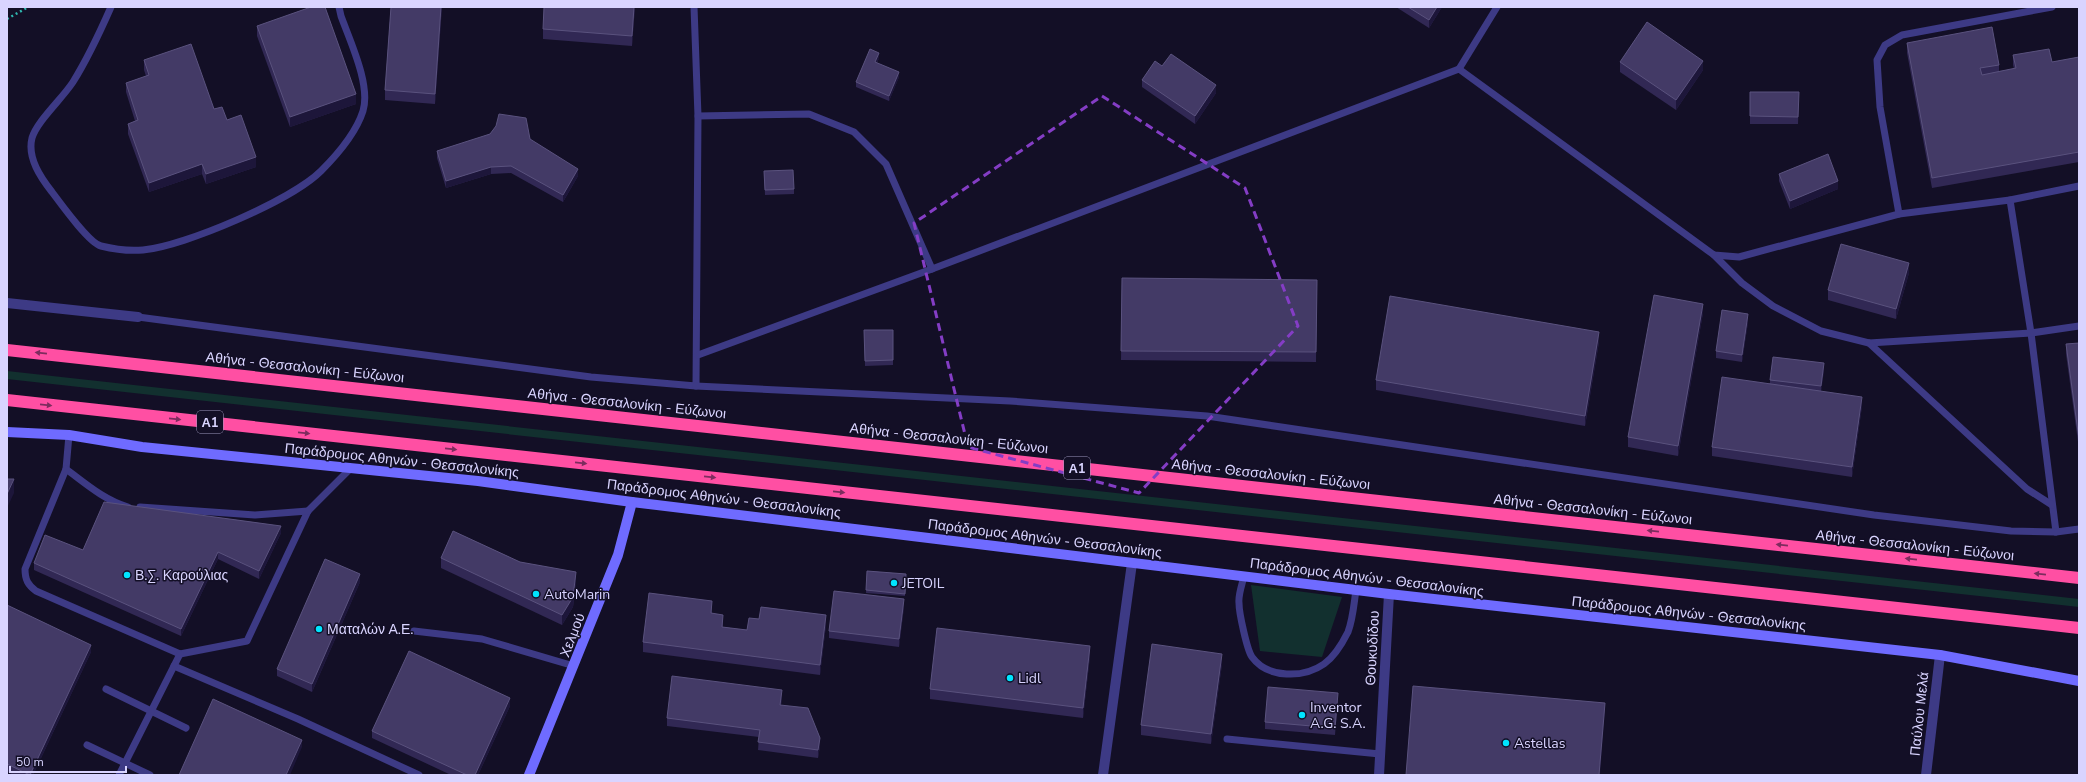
<svg xmlns="http://www.w3.org/2000/svg" width="2086" height="782" font-family="'Nunito Sans',sans-serif">
	<rect width="100%" height="100%" fill="#130f26"/>
	<g fill="#12302f">
		<path d="M7 371 2079 599V607L7 379Z"/>
		<path d="M1251 585 1342 597 1322 657 1260 651Z"/>
	</g>
	<g fill="none" stroke-linecap="round" stroke-linejoin="round">
		<path stroke="#2fb8b0" stroke-width="2.5" stroke-dasharray="2 3" stroke-linecap="butt" d="M7 19 28 7"/>
		<g stroke="#3d3a85" stroke-width="7">
			<path d="M111 7C100 32 88 58 73 82 62 99 37 121 32 138 27 158 41 178 52 192 61 204 89 243 101 246 113 249 131 251 143 250 185 246 292 200 321 171 337 155 356 133 363 111 371 85 350 41 341 16L339 7"/>
			<path d="M1459 69 1497 7"/>
			<path d="M698 116 809 114 854 132 886 164 932 269"/>
			<path d="M2010 200 2031 333 2056 532"/>
			<path d="M1899 214 1880 107 1877 60 1885 45 1902 35 2052 7"/>
			<path d="M1714 255 1742 283 1773 306 1821 331 1869 343 2031 333 2079 326"/>
			<path d="M138 317 591 377 696 386 698 116 694 7"/>
			<path d="M1869 343 2027 489 2052 505"/>
			<path d="M698 355 932 269 1459 69 1714 255 1739 257 1899 214 2010 200 2079 186"/>
			<path d="M696 386 1010 401 1207 416 1874 515 2011 531 2056 532 2079 529"/>
			<path d="M69 435 66 469C85 483 104 500 128 507"/>
			<path d="M66 469 25 569C25 580 28 585 36 591L180 654 247 641 308 511 351 468"/>
			<path d="M140 507 255 515 308 511"/>
			<path d="M1244 576C1242 585 1238 595 1239 603 1239 613 1247 650 1252 657 1268 679 1304 678 1324 664 1334 657 1343 642 1348 632 1353 619 1354 603 1356 590"/>
			<path d="M414 631 482 639 574 666"/>
			<path d="M174 666 298 719 419 775"/>
			<path d="M106 689 186 728"/>
			<path d="M1227 739 1380 754"/>
			<path d="M87 745 150 775"/>
			<path d="M119 775 180 654"/>
		</g>
		<g stroke="#3d3a85" stroke-width="10">
			<path d="M7 303 138 317"/>
			<path d="M1103 775 1132 563"/>
			<path d="M1379 775 1389 594"/>
			<path d="M1926 775 1940 655"/>
		</g>
		<g stroke="#6f6bff" stroke-width="10">
			<path d="M7 432 69 435 142 447 478 481 632 502 1389 594 1940 655 2079 681"/>
			<path d="M529 775 618 555 632 502"/>
		</g>
		<g stroke="#ff4fa3" stroke-width="12">
			<path d="M7 350 2079 578"/>
			<path d="M7 400 2079 628"/>
		</g>
	</g>
	<g fill="#312854">
		<path d="M391 7H442L435 104 385 100V90Z"/>
		<path d="M635 7 632 46 543 39V29Z"/>
		<path d="M1396 7H1442L1429 28Z"/>
		<path d="M257 26 356 104 290 127 257 36Z"/>
		<path d="M1907 43 1999 65V71L2014 69 2013 65V55L2052 62 2079 57V162L1932 188 1907 53Z"/>
		<path d="M879 58 877 63 899 77 889 101 856 87V82Z"/>
		<path d="M144 60 214 109 227 120 256 167 206 184 202 174 149 192 128 134V124L135 121 126 92V83L146 76 144 70Z"/>
		<path d="M1620 62 1703 70 1676 110 1620 72Z"/>
		<path d="M1162 66 1216 93 1195 124 1142 87V80Z"/>
		<path d="M1750 92H1799L1798 124H1750Z"/>
		<path d="M530 139 578 176 563 202 511 173 491 174 446 188 437 158V151Z"/>
		<path d="M764 171 794 189V194L765 195Z"/>
		<path d="M1779 174 1838 189 1790 209 1779 181Z"/>
		<path d="M1909 273 1896 319 1828 300V290Z"/>
		<path d="M1122 278 1317 280 1316 362 1121 360Z"/>
		<path d="M1703 313 1678 456 1628 447V437Z"/>
		<path d="M1748 322 1742 362 1716 358V351Z"/>
		<path d="M864 330H893V365L865 366Z"/>
		<path d="M1599 342 1585 426 1376 390V380Z"/>
		<path d="M2079 343V449L2066 354V344Z"/>
		<path d="M1824 370 1821 391 1862 406 1852 477 1712 456V447L1770 383V380Z"/>
		<path d="M281 533 259 579 218 559 181 636 34 570V563L83 550Z"/>
		<path d="M441 558 520 562 576 582 573 607 562 625 441 568Z"/>
		<path d="M867 571 906 574 905 596 866 593Z"/>
		<path d="M360 582 312 692 277 676V669Z"/>
		<path d="M7 605 91 652 33 775H14L7 772Z"/>
		<path d="M904 607 899 647 829 638V631Z"/>
		<path d="M712 611V613L723 625V627L747 630 759 619 826 625 820 675 643 652V642Z"/>
		<path d="M1090 656 1083 718 930 699V689Z"/>
		<path d="M1222 664 1211 744 1141 735V725Z"/>
		<path d="M782 697 781 706 820 746 818 758 758 750 759 737 667 726V718Z"/>
		<path d="M1338 700 1335 735 1265 729V722Z"/>
		<path d="M510 706 478 775H451L372 738V731Z"/>
	</g>
	<g fill="#1d163a">
		<path d="M441 7H442L435 104V94Z"/>
		<path d="M634 7H635L632 46V36Z"/>
		<path d="M1437 7H1442L1429 28V20Z"/>
		<path d="M879 53V58L875 67V62Z"/>
		<path d="M1703 61V70L1676 110V100Z"/>
		<path d="M899 72V77L889 101V96Z"/>
		<path d="M1216 85V93L1195 124V116Z"/>
		<path d="M356 94V104L290 127V117Z"/>
		<path d="M256 157V167L206 184V174Z"/>
		<path d="M202 164V174L149 192V183Z"/>
		<path d="M491 167V174L446 188V181Z"/>
		<path d="M578 169V176L563 202V195Z"/>
		<path d="M1838 181V189L1790 209V201Z"/>
		<path d="M1909 263V273L1896 319V309Z"/>
		<path d="M1703 304V313L1678 456V446Z"/>
		<path d="M1748 314V322L1742 362V355Z"/>
		<path d="M1599 332V342L1585 426V416Z"/>
		<path d="M1824 363V370L1821 394V386Z"/>
		<path d="M1862 397V406L1852 477V467Z"/>
		<path d="M14 479V493L7 508V494Z"/>
		<path d="M281 526V533L259 579V571Z"/>
		<path d="M218 552V559L181 636V629Z"/>
		<path d="M576 572V582L573 607 562 625V615Z"/>
		<path d="M360 574V582L312 692V684Z"/>
		<path d="M904 599V607L899 647V639Z"/>
		<path d="M712 601V611L711 623V613Z"/>
		<path d="M723 615V625L722 637V627Z"/>
		<path d="M826 615V625L820 675V665Z"/>
		<path d="M91 645V652L33 775H30Z"/>
		<path d="M1090 646V656L1083 718V708Z"/>
		<path d="M1222 654V664L1211 744V734Z"/>
		<path d="M782 690V697L780 713V705Z"/>
		<path d="M1338 693V700L1335 735V728Z"/>
		<path d="M510 698V706L478 775H475Z"/>
		<path d="M1605 703V710L1600 775H1599Z"/>
		<path d="M820 738V746L818 758V750Z"/>
		<path d="M302 740V747L290 775H286Z"/>
	</g>
	<g fill="#433a66" stroke="#5a527e">
		<path d="M311 7H325L356 94 290 117 257 26Z"/>
		<path d="M391 7H441L435 94 385 90Z"/>
		<path d="M544 7H634L632 36 543 29Z"/>
		<path d="M1408 7H1437L1429 20Z"/>
		<path d="M1647 22 1703 61 1676 100 1620 62Z"/>
		<path d="M1992 27 1999 65 1980 68 1982 75 2016 68 2013 55 2049 49 2052 62 2079 57V152L1932 178 1907 43Z"/>
		<path d="M191 44 214 109 222 107 227 120 241 115 256 157 206 174 202 164 149 183 128 124 138 120 126 83 149 75 144 60Z"/>
		<path d="M870 49 879 53 875 62 899 72 889 96 856 82Z"/>
		<path d="M1171 54 1216 85 1195 116 1142 80 1155 61 1162 66Z"/>
		<path d="M1750 92H1799L1798 117 1750 116Z"/>
		<path d="M499 114 526 118 530 139 578 169 563 195 511 166 491 167 446 181 437 151 490 134 496 126Z"/>
		<path d="M1828 154 1838 181 1790 201 1779 174Z"/>
		<path d="M793 170 794 189 765 190 764 171Z"/>
		<path d="M1841 244 1909 263 1896 309 1828 290Z"/>
		<path d="M1122 278 1317 280 1316 352 1121 351Z"/>
		<path d="M1654 295 1703 304 1678 446 1628 437Z"/>
		<path d="M1390 296 1599 332 1585 416 1376 380Z"/>
		<path d="M1722 310 1748 314 1742 355 1716 351Z"/>
		<path d="M864 330H893V360L865 361Z"/>
		<path d="M2079 343V439L2066 344Z"/>
		<path d="M1773 357 1824 363 1821 386 1770 380Z"/>
		<path d="M1722 377 1862 397 1852 467 1712 447Z"/>
		<path d="M7 479H14L7 494Z"/>
		<path d="M104 502 281 526 259 571 218 552 181 629 34 563 45 535 83 550Z"/>
		<path d="M453 531 520 562 576 572 573 597 562 615 441 558Z"/>
		<path d="M325 559 360 574 312 684 277 669Z"/>
		<path d="M867 571 906 574 905 594 866 590Z"/>
		<path d="M834 591 904 599 899 639 829 631Z"/>
		<path d="M649 593 712 601 711 613 723 615 722 627 747 630 749 618 759 619 761 607 826 615 820 665 643 642Z"/>
		<path d="M7 605 91 645 30 775 7 764Z"/>
		<path d="M937 628 1090 646 1083 708 930 689Z"/>
		<path d="M1152 644 1222 654 1211 734 1141 725Z"/>
		<path d="M409 651 510 698 475 775H467L372 731Z"/>
		<path d="M672 676 782 690 780 705 808 708 820 738 818 750 758 742 760 730 667 718Z"/>
		<path d="M1413 686 1605 703 1599 775H1406Z"/>
		<path d="M1268 687 1338 693 1335 728 1265 722Z"/>
		<path d="M213 699 302 740 286 775H179Z"/>
	</g>
	<defs><path id="oneway-solid" d="M-6-.8H1V-3.2L6.5 0L1 3.2V.8H-6Z"/></defs>
	<g fill="#7d2c5e">
		<use href="#oneway-solid" transform="translate(41 353) rotate(-174)"/>
		<use href="#oneway-solid" transform="translate(46 405) rotate(6)"/>
		<use href="#oneway-solid" transform="translate(175 419) rotate(6)"/>
		<use href="#oneway-solid" transform="translate(304 433) rotate(6)"/>
		<use href="#oneway-solid" transform="translate(451 449) rotate(6)"/>
		<use href="#oneway-solid" transform="translate(581 463) rotate(6)"/>
		<use href="#oneway-solid" transform="translate(710 477) rotate(6)"/>
		<use href="#oneway-solid" transform="translate(839 492) rotate(6)"/>
		<use href="#oneway-solid" transform="translate(1653 531) rotate(-174)"/>
		<use href="#oneway-solid" transform="translate(1782 545) rotate(-174)"/>
		<use href="#oneway-solid" transform="translate(1911 559) rotate(-174)"/>
		<use href="#oneway-solid" transform="translate(2040 574) rotate(-174)"/>
	</g>
	<path fill="none" stroke="#843dc5" stroke-width="3" stroke-dasharray="8 5" stroke-linejoin="round" d="M1102 96 1245 188 1298 326 1139 493 968 447 914 223Z"/>
	<g fill="#00e5ff" stroke="#130f26" stroke-width="1.5">
		<circle cx="127" cy="575" r="4"/>
		<circle cx="894" cy="583" r="4"/>
		<circle cx="536" cy="594" r="4"/>
		<circle cx="319" cy="629" r="4"/>
		<circle cx="1010" cy="678" r="4"/>
		<circle cx="1302" cy="715" r="4"/>
		<circle cx="1506" cy="743" r="4"/>
	</g>
	<g text-anchor="middle" stroke-width="3" stroke-linejoin="round" paint-order="stroke">
		<g fill="#130f26" stroke="#9e99be" stroke-width="1">
			<rect x="197" y="411" width="26" height="22" rx="3"/>
			<rect x="1064" y="457" width="26" height="22" rx="3"/>
		</g>
		<g font-size="13" font-weight="bold" fill="#d9d4ff">
			<text x="210" y="427">Α1</text>
			<text x="1077" y="473">Α1</text>
		</g>
		<g font-size="14" fill="#d9d4ff" stroke="#130f26">
			<text transform="translate(305 367) rotate(6)" y="5">Αθήνα - Θεσσαλονίκη - Εύζωνοι</text>
			<text transform="translate(627 403) rotate(6)" y="5">Αθήνα - Θεσσαλονίκη - Εύζωνοι</text>
			<text transform="translate(949 438) rotate(6)" y="5">Αθήνα - Θεσσαλονίκη - Εύζωνοι</text>
			<text transform="translate(402 460) rotate(6)" y="5">Παράδρομος Αθηνών - Θεσσαλονίκης</text>
			<text transform="translate(1271 474) rotate(6)" y="5">Αθήνα - Θεσσαλονίκη - Εύζωνοι</text>
			<text transform="translate(724 498) rotate(7)" y="5">Παράδρομος Αθηνών - Θεσσαλονίκης</text>
			<text transform="translate(1593 509) rotate(6)" y="5">Αθήνα - Θεσσαλονίκη - Εύζωνοι</text>
			<text transform="translate(1045 538) rotate(7)" y="5">Παράδρομος Αθηνών - Θεσσαλονίκης</text>
			<text transform="translate(1915 545) rotate(6)" y="5">Αθήνα - Θεσσαλονίκη - Εύζωνοι</text>
			<text transform="translate(1367 577) rotate(7)" y="5">Παράδρομος Αθηνών - Θεσσαλονίκης</text>
			<text transform="translate(1689 613) rotate(6)" y="5">Παράδρομος Αθηνών - Θεσσαλονίκης</text>
			<text transform="translate(572 635) rotate(-69)" y="5">Χελμού</text>
			<text transform="translate(1372 648) rotate(-87)" y="5">Θουκυδίδου</text>
			<text transform="translate(1919 714) rotate(-84)" y="5">Παύλου Μελά</text>
		</g>
		<g font-size="14" fill="#d9d4ff" stroke="#130f26" text-anchor="start">
			<text x="135" y="580">Β.Σ. Καρούλιας</text>
			<text x="902" y="588">JETOIL</text>
			<text x="544" y="599">AutoMarin</text>
			<text x="327" y="634">Ματαλών Α.Ε.</text>
			<text x="1018" y="683">Lidl</text>
			<text x="1310" y="712">Inventor<tspan x="1310" dy="16">A.G. S.A.</tspan></text>
			<text x="1514" y="748">Astellas</text>
		</g>
	</g>
	<rect width="2086" height="782" fill="none" stroke="#d9d4ff" stroke-width="16"/>
	<path d="M10 766v6h116v-6" fill="none" stroke="#d9d4ff" stroke-width="2"/>
	<text x="16" y="766" font-size="12" fill="#d9d4ff" stroke="#130f26" stroke-width="3" paint-order="stroke">50 m</text>
</svg>
